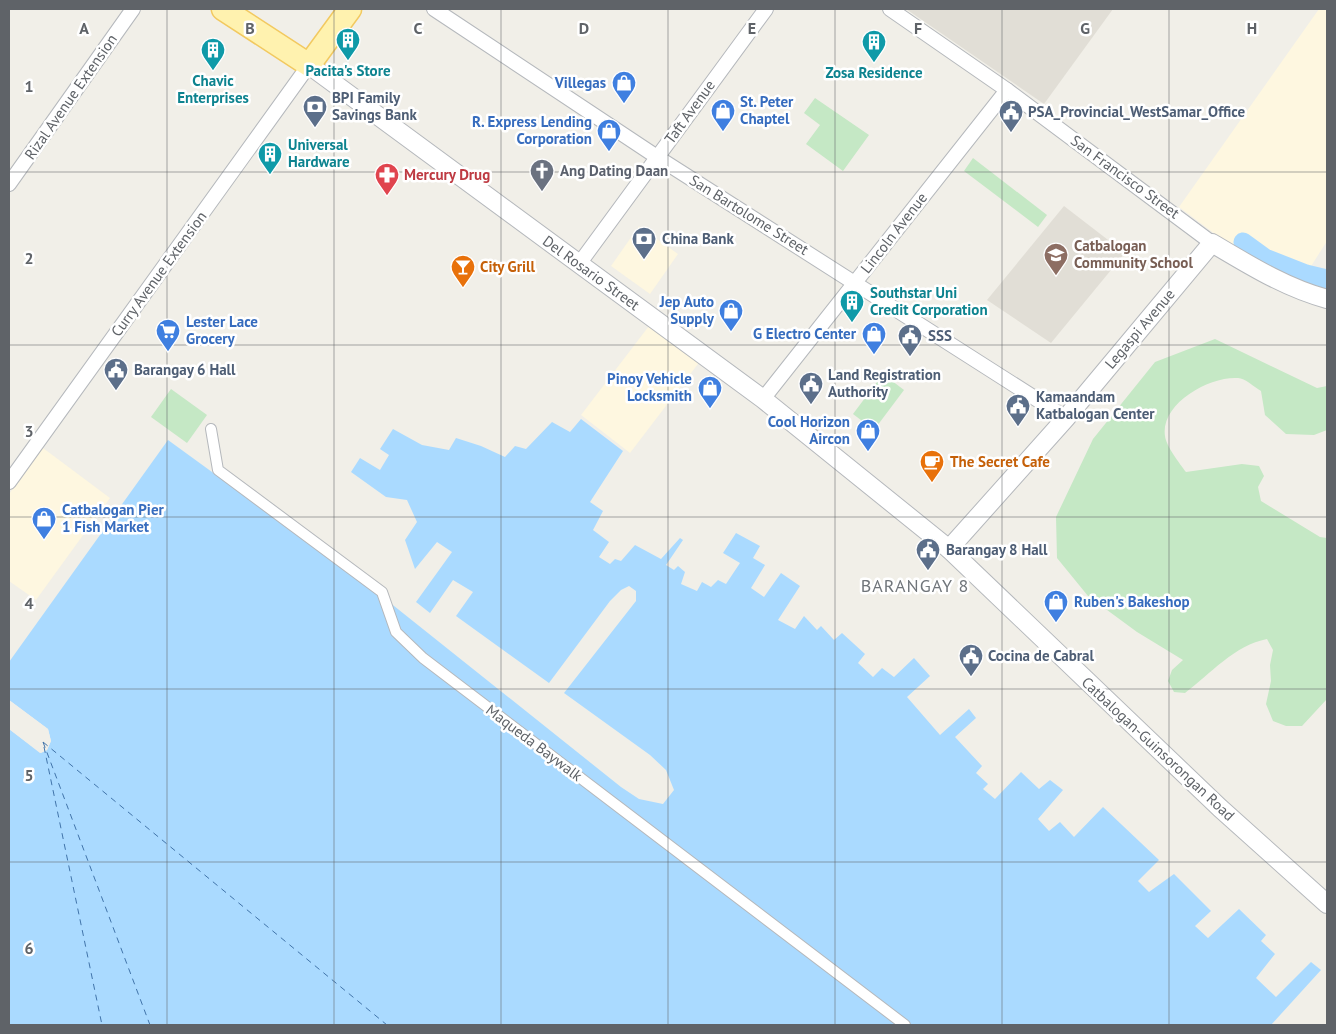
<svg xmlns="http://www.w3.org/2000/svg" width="1336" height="1034" font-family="'PT Sans',sans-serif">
	<rect width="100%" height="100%" fill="#f1efe8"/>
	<g fill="#fef7e0">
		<path d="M1319 9H1327V241L1301 282 1251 257 1219 237 1179 207Z"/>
		<path d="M639 226 678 254 650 294 611 266Z"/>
		<path d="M652 322 701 360 630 453 581 415Z"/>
		<path d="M43 448 110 498 36 600 9 581V494Z"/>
	</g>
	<g fill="#e1ded6">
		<path d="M906 9H1113L1044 104Z"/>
		<path d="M1064 206 1125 253 1051 343 987 300Z"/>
	</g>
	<g fill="#c5e8c5">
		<path d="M815 98 869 135 843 171 806 144 820 125 804 113Z"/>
		<path d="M973 158 1047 215 1038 227 964 171Z"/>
		<path d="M1215 339 1317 388 1327 386V430L1314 435 1286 434 1265 415 1261 391C1254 387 1245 378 1238 378 1209 376 1160 404 1165 436 1166 446 1180 464 1186 472L1242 464 1259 466 1264 476 1258 487 1261 501 1320 537 1327 538V699L1302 726H1286L1273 721 1266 704 1271 681 1270 665 1273 650 1267 639C1235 645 1210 674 1185 693L1174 692 1168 681 1172 670 1183 660 1137 632 1088 596 1057 558 1056 517 1093 439 1155 362Z"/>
		<path d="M883 374 904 390 874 430 853 414Z"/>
		<path d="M171 389 207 415 187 443 151 417Z"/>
	</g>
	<path fill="#aadaff" d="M581 419 623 451 590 502 603 511 593 530 609 542 599 557 610 564 615 559 621 561 635 545 661 559 680 538 683 540 666 565 674 570 678 566 685 572 681 584 697 591 702 582 711 587 718 580 726 584 740 563 723 553 736 533 760 546 753 558 765 565 751 588 764 597 781 573 800 586 778 620 795 629 804 616 817 630 821 626 834 640 842 633 865 654 858 663 873 677 882 668 894 677 914 658 930 676 907 697 940 735 969 709 976 718 955 737 982 766 976 773 988 784 983 789 995 799 1021 772 1039 789 1050 780 1063 790 1038 819 1049 831 1060 822 1074 837 1103 807 1159 860 1138 881 1149 892 1174 874 1211 911 1195 926 1208 938 1239 909 1266 935 1261 941 1275 954 1256 978 1276 997 1311 962 1321 970 1271 1025H9V729L40 753 47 750 51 741 48 729 9 700V662L168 440 369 586 621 787 639 799 663 804 674 790 666 770 650 755 564 693 636 601V591L629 586 621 590 610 601 549 683 456 616 473 592 453 580 430 613 416 602 452 552 437 542 415 569 405 540 417 522 407 500 386 497 351 472 360 458 380 470 389 455 380 449 393 429 422 445 449 450 456 438 481 446 505 457 515 446 526 449 552 422 570 432Z"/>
	<path fill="#f1efe8" d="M9 700 48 729 51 741 47 750 41 753 9 729V726L41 750 45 748 49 741 46 731 9 703Z"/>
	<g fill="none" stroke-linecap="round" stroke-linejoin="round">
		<path stroke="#aadaff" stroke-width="19" d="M1243 242 1265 258 1306 274 1327 279"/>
		<g stroke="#4174aa" stroke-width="1" stroke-dasharray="6 5" stroke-linecap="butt">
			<path d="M43 742 387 1025"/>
			<path d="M43 742 150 1025"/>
			<path d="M44 747 102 1025"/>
		</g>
		<defs>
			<path id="pedestrian" d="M211 429 218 470 382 592 396 632 423 658 905 1025"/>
			<g id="minor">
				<path d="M434 9 657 157 1066 418"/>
				<path d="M890 9 1007 90 1212 243"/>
				<path d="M9 184 133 9"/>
				<path d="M579 264 766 9"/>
				<path d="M763 399 1007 90"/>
				<path d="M9 482 309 65"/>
			</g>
			<g id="tertiary">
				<path d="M309 65 763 399 949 549 1220 808 1327 904"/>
				<path d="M949 549 1066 418 1212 243C1249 265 1286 288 1327 299"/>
			</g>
			<path id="primary" d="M223 9 309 65 350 9"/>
		</defs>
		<use href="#pedestrian" stroke="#b5b8bc" stroke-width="12"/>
		<use href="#minor" stroke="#b5b8bc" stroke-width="16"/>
		<use href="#tertiary" stroke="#b5b8bc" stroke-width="20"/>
		<use href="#primary" stroke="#f2c960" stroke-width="25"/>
		<use href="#pedestrian" stroke="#fff" stroke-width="10"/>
		<use href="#minor" stroke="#fff" stroke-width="14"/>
		<use href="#tertiary" stroke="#fff" stroke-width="18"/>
		<use href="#primary" stroke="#fff2af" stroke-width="22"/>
	</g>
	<path fill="none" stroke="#5f6368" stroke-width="1" stroke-opacity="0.55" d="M167 9V1025M334 9V1025M501 9V1025M668 9V1025M835 9V1025M1002 9V1025M1169 9V1025M9 172H1327M9 345H1327M9 517H1327M9 689H1327M9 862H1327"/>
	<defs>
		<symbol id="building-pin" viewBox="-11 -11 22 30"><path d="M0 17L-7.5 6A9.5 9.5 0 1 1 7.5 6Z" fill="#0f9aa8" stroke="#fff"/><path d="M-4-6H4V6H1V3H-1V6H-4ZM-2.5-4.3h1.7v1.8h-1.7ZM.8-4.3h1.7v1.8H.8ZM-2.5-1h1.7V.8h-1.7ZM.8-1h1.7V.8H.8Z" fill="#fff"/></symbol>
		<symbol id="shop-pin" viewBox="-11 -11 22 30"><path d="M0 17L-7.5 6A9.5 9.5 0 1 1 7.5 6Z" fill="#3f7fe0" stroke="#fff"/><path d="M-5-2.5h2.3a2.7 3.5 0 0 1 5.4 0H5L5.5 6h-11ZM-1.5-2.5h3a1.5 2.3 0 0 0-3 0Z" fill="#fff"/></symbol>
		<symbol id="bank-pin" viewBox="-11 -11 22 30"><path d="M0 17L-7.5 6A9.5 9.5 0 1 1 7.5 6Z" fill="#5c6f8a" stroke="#fff"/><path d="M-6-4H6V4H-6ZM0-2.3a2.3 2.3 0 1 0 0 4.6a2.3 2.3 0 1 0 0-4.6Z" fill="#fff"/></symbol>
		<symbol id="civic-pin" viewBox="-11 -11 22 30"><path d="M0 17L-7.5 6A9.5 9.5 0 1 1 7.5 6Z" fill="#5c6f8a" stroke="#fff"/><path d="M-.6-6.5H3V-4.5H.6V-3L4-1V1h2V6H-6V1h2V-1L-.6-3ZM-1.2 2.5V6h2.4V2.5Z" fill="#fff"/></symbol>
		<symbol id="church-pin" viewBox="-11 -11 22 30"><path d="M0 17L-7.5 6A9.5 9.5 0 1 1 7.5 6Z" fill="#6b7280" stroke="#fff"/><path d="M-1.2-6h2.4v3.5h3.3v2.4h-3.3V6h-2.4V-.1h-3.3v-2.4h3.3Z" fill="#fff"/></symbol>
		<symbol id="pharmacy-pin" viewBox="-11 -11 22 30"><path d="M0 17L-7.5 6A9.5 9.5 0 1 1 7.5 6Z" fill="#e0444e" stroke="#fff"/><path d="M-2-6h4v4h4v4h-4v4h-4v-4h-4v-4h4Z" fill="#fff"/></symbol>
		<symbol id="school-pin" viewBox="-11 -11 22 30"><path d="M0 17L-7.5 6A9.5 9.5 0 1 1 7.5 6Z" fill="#8d6e63" stroke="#fff"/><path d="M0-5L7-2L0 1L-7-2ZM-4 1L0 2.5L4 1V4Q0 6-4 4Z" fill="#fff"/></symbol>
		<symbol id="bar-pin" viewBox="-11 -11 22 30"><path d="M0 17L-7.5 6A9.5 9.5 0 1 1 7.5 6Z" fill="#e8710a" stroke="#fff"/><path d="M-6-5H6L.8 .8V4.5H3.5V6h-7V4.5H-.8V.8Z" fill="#fff"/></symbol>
		<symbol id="supermarket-pin" viewBox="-11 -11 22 30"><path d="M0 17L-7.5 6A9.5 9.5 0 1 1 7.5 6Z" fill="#3f7fe0" stroke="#fff"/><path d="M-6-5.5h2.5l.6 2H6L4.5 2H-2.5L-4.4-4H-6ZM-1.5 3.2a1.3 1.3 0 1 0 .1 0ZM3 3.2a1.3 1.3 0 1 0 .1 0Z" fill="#fff"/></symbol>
		<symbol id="cafe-pin" viewBox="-11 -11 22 30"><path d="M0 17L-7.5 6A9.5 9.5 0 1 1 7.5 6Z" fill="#e8710a" stroke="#fff"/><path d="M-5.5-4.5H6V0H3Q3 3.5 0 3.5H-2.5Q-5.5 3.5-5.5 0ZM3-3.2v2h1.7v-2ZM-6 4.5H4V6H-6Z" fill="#fff"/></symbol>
	</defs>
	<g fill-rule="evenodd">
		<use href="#building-pin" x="334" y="26" width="28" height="38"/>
		<use href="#building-pin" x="860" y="28" width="28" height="38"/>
		<use href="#building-pin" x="199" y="36" width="28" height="38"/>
		<use href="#shop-pin" x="610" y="69" width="28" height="38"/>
		<use href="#bank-pin" x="301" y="93" width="28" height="38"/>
		<use href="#shop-pin" x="709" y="97" width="28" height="38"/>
		<use href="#civic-pin" x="997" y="98" width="28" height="38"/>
		<use href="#shop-pin" x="595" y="117" width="28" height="38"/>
		<use href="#building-pin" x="256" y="140" width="28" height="38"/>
		<use href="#church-pin" x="528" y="157" width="28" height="38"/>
		<use href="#pharmacy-pin" x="373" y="161" width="28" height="38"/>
		<use href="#bank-pin" x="630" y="225" width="28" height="38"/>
		<use href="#school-pin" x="1042" y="241" width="28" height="38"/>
		<use href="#bar-pin" x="449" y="253" width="28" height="38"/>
		<use href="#building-pin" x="838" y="288" width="28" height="38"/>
		<use href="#shop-pin" x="717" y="297" width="28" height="38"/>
		<use href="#supermarket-pin" x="154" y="317" width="28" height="38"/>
		<use href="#shop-pin" x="860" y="320" width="28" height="38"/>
		<use href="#civic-pin" x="896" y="322" width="28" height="38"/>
		<use href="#civic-pin" x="102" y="356" width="28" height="38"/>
		<use href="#civic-pin" x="797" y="370" width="28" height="38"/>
		<use href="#shop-pin" x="696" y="374" width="28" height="38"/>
		<use href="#civic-pin" x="1004" y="392" width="28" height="38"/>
		<use href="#shop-pin" x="854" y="417" width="28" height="38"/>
		<use href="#cafe-pin" x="918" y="448" width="28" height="38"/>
		<use href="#shop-pin" x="30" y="505" width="28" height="38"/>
		<use href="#civic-pin" x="914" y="536" width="28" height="38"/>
		<use href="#shop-pin" x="1042" y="588" width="28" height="38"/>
		<use href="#civic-pin" x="957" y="642" width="28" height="38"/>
	</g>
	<g text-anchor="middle" stroke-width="5" stroke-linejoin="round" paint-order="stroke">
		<g font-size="15" font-weight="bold" fill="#0d838f" stroke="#fff">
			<text x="348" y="76">Pacita's Store</text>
			<text x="874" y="78">Zosa Residence</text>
			<text x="213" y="86">Chavic<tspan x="213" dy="17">Enterprises</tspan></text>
			<text x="288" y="150" text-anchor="start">Universal<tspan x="288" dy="17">Hardware</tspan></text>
			<text x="870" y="298" text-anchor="start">Southstar Uni<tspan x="870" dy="17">Credit Corporation</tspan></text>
		</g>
		<g font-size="15" font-weight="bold" fill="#366cbe" stroke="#fff" text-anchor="end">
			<text x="606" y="88">Villegas</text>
			<text x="740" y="107" text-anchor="start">St. Peter<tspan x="740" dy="17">Chaptel</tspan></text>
			<text x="592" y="127">R. Express Lending<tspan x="592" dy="17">Corporation</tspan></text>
			<text x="714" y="307">Jep Auto<tspan x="714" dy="17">Supply</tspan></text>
			<text x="186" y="327" text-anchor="start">Lester Lace<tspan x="186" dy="17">Grocery</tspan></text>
			<text x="856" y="339">G Electro Center</text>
			<text x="692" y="384">Pinoy Vehicle<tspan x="692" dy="17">Locksmith</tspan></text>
			<text x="850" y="427">Cool Horizon<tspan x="850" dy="17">Aircon</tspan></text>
			<text x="62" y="515" text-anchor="start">Catbalogan Pier<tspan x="62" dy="17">1 Fish Market</tspan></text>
			<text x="1074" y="607" text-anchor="start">Ruben's Bakeshop</text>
		</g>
		<g font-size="15" fill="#5f6368" stroke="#fff">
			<text transform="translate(71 97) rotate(-55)" y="5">Rizal Avenue Extension</text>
			<text transform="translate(690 112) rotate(-54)" y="5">Taft Avenue</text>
			<text transform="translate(1125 177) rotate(36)" y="5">San Francisco Street</text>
			<text transform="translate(749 215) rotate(32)" y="5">San Bartolome Street</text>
			<text transform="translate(894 233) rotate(-52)" y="5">Lincoln Avenue</text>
			<text transform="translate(591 273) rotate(36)" y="5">Del Rosario Street</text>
			<text transform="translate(159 274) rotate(-54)" y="5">Curry Avenue Extension</text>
			<text transform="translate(1140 329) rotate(-50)" y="5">Legaspi Avenue</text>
			<text transform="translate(534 743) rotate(37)" y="5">Maqueda Baywalk</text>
			<text transform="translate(1158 749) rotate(43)" y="5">Catbalogan-Guinsorongan Road</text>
		</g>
		<g font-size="15" font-weight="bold" fill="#4e5e75" stroke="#fff" text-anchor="start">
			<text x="332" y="103">BPI Family<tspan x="332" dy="17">Savings Bank</tspan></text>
			<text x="1028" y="117">PSA_Provincial_WestSamar_Office</text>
			<text x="662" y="244">China Bank</text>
			<text x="928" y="341">SSS</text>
			<text x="134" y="375">Barangay 6 Hall</text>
			<text x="828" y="380">Land Registration<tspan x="828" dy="17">Authority</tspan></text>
			<text x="1036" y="402">Kamaandam<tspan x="1036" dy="17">Katbalogan Center</tspan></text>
			<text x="946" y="555">Barangay 8 Hall</text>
			<text x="988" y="661">Cocina de Cabral</text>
		</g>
		<g font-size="15" font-weight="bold" fill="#5b616d" stroke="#fff" text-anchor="start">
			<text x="560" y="176">Ang Dating Daan</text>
		</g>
		<g font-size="15" font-weight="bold" fill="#be3a42" stroke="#fff" text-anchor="start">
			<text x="404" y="180">Mercury Drug</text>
		</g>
		<g font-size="15" font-weight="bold" fill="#785e54" stroke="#fff" text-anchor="start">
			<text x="1074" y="251">Catbalogan<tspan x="1074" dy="17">Community School</tspan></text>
		</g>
		<g font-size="15" font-weight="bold" fill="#c56008" stroke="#fff" text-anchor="start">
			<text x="480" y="272">City Grill</text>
			<text x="950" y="467">The Secret Cafe</text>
		</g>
		<g font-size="18" letter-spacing="1" fill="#70757a" stroke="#fff">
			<text x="915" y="592">BARANGAY 8</text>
		</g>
	</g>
	<g font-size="16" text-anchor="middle" font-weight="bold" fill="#5f6368" stroke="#fff" stroke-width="5" stroke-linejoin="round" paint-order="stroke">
		<text x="84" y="34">A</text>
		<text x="250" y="34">B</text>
		<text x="418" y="34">C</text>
		<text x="584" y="34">D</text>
		<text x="752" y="34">E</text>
		<text x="918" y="34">F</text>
		<text x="1085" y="34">G</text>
		<text x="1252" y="34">H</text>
		<text x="29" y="92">1</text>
		<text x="29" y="264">2</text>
		<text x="29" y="437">3</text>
		<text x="29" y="609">4</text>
		<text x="29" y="781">5</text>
		<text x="29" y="954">6</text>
	</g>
	<rect width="1336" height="1034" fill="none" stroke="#5f6368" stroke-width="20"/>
</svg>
